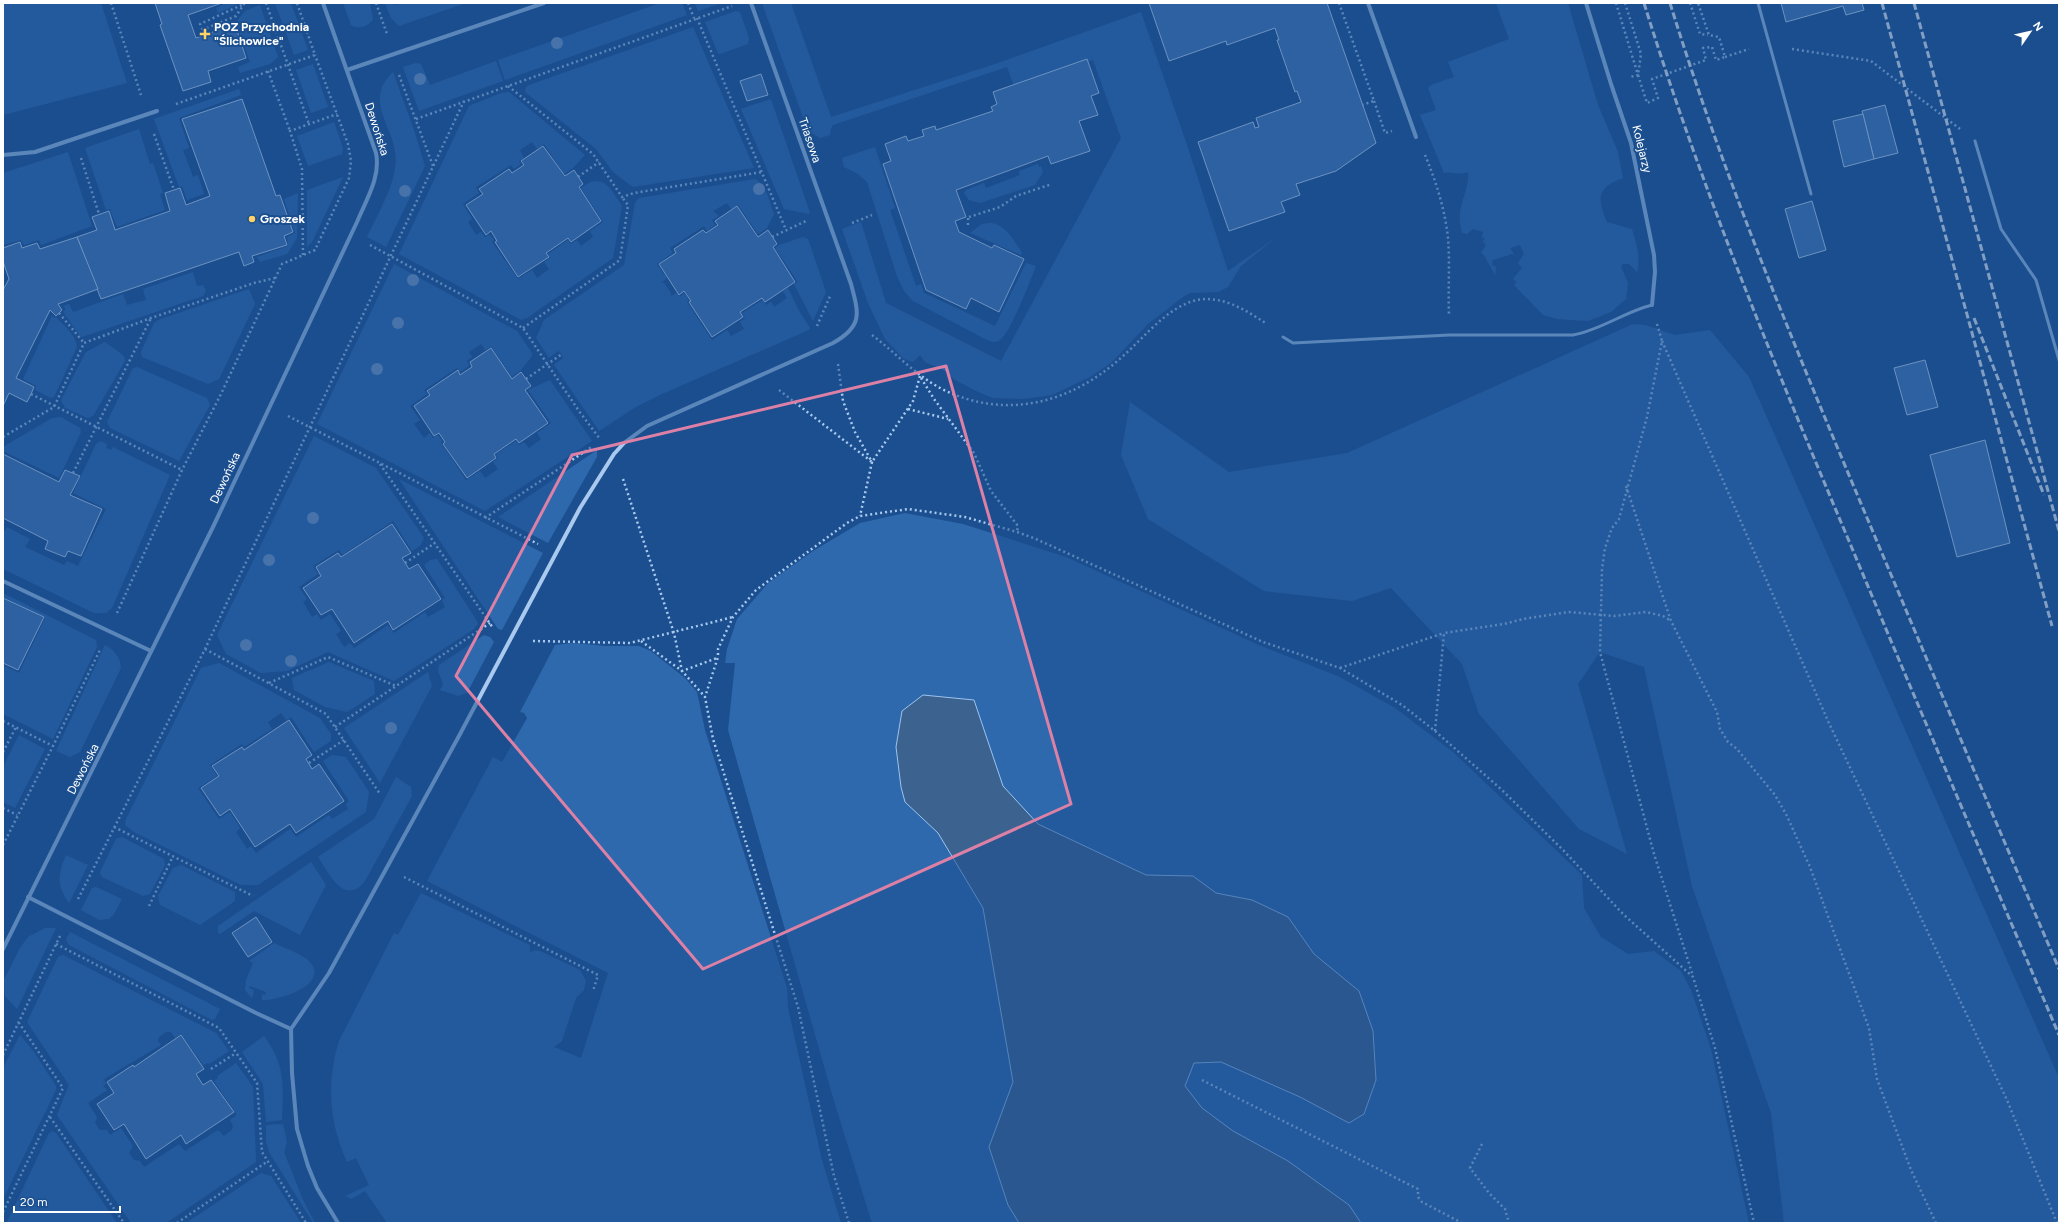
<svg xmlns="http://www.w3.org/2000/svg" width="2062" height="1226" font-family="Figtree,sans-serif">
	<rect width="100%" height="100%" fill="#1b4f8f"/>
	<g fill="#2e69ad">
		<path d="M3 3H101L127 83 3 115Z"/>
		<path d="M226 3H240L218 13 216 8Z"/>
		<path d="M275 3H291L308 50 294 55Z"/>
		<path d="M343 3H370L373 19C369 26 358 30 351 25Z"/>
		<path d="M385 3H394L396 5 403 3H466L399 26 391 18Z"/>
		<path d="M660 3H682L687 15 505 80 498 60Z"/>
		<path d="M695 3H722L698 11Z"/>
		<path d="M762 3H791L831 117 998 63 1141 12 1187 145 1228 271 1274 239 1241 266 1228 287 1218 292 1190 293 1183 297 1148 324 1111 363 1090 377 1052 395 1023 399 993 398 976 391 955 380 944 370 925 362 920 355 913 362 904 359 885 339 868 303 842 229 861 222 886 303 1001 361 1121 138 1093 60 1014 86 1007 67 833 125 831 128 830 135 820 138 812 133 805 123Z"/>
		<path d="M1496 3H1568L1598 105 1618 152 1623 178C1596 188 1597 198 1607 222L1632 229C1636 242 1641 258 1637 272L1629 264H1623L1621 267 1628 283 1626 299 1611 312 1588 321 1557 319 1543 315 1514 285 1517 282 1513 279 1522 268 1518 263 1524 254 1520 245 1510 248 1515 256 1512 254 1493 260 1492 265 1496 267 1495 275 1484 255 1481 253 1486 245 1483 241 1485 239 1482 237 1483 232 1473 229 1467 234 1462 233C1454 206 1470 193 1468 172 1457 176 1453 171 1444 173L1420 115 1436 110 1428 88 1431 85 1454 77 1448 62 1509 39Z"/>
		<path d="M260 5 278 57 270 64 240 73 238 67 250 62 236 22 245 11Z"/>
		<path d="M736 11 740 12 749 38 748 44 720 54 718 53 705 22Z"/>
		<path d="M693 27 754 168 633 187 613 172 596 149 525 92 526 87 529 85Z"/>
		<path d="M496 61 503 81 419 111 403 67 416 63 421 64 430 85Z"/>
		<path d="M313 64 328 107 311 113 296 70Z"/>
		<path d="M393 72 415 133 425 166 386 247 367 237C377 215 391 193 395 169 403 132 359 104 393 72Z"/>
		<path d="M239 89 241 95 179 118 189 148 183 150 193 177 198 175 204 194 187 200 182 186 179 187 154 119Z"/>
		<path d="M509 92 585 155 573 168 564 174 544 144 537 149 532 142 520 150 524 158 519 161 521 164 514 169 511 165 476 187 479 193 463 204 472 219 468 222 476 235 481 232 485 237 490 235 494 240 492 242 518 279 532 270 537 278 549 269 544 262 550 258 548 254 568 240 571 244 577 240 581 246 593 237 590 231 603 222 581 188C603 171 611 190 622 206L613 258 527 318 521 320 399 254 469 106 501 93Z"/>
		<path d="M771 99 810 213 809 214 784 209 741 109Z"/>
		<path d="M334 122 343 148 342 154 308 166 297 136Z"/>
		<path d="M139 129 150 164 153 163 163 193 160 194 165 210 117 227 110 209 106 210 85 148Z"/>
		<path d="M875 147 895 208 890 210 916 286 921 284 924 293 995 326 1026 263 1036 266C1031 279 1010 334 1000 340 995 344 990 341 985 339L913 301 904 291 897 276 867 182 858 174 844 167 842 158Z"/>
		<path d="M68 152 92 226 41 245 39 240 24 245 21 240 3 245V173Z"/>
		<path d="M1038 164 1039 167 1041 166 1043 172 1035 185 980 203 969 200 964 193 966 190 984 183 986 188 1020 175 1019 171Z"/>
		<path d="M343 177 312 242 307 247V190Z"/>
		<path d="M755 179C766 184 770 203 774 214L767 228 758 234 738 205 731 209 727 203 713 211 719 216 712 220 715 225 707 231 704 226 670 248 673 253 657 264 667 278 661 283H664L671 293V296L677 293 680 297 684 293 689 300 687 302 712 340 727 330 731 336 744 329 740 322 745 318 742 313 763 300 766 305 771 302 774 307 787 298 783 291 788 288 798 309 810 328 809 330 662 394 636 407 599 431 554 365 563 358 561 353 558 351 549 358 536 338 544 320 624 265 635 203 639 198Z"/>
		<path d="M298 193 297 238 287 254 260 262 257 257 288 246 287 237 295 233 284 199Z"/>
		<path d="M990 223C1006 224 1014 241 1022 253L1021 255 970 233 982 224Z"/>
		<path d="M803 237 808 239 826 292 813 321 794 284 798 282 775 248 779 245Z"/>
		<path d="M394 264 517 331 532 353V356L521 370 512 377 491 347 485 350 481 344 469 352 472 357 467 361 469 366 460 372 457 368 424 390 427 394 410 406 420 420 414 424 424 438 430 433 433 438 438 435 442 441 441 443 466 480 480 471 485 478 498 469 493 462 498 458 496 454 516 441 519 445 524 442 529 448 541 439 537 433 551 423 528 390 550 380 592 441 485 511 317 424Z"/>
		<path d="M193 272 197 286 203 285 206 291 203 296 85 336 81 337 63 312 66 309 63 306 69 304 73 312 123 294 127 305 146 300 143 289Z"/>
		<path d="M249 289 255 304 219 379 208 384 142 357 141 352 154 323 158 320Z"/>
		<path d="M52 316 54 318 56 317C64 326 76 335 77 347L54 397 51 398 35 390 36 386 23 379Z"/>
		<path d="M1633 324 1645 325 1675 335 1710 330 1749 377 2059 1078V1223H1784L1771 1113 1692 886 1644 667 1600 652 1578 684 1627 854 1579 829 1479 714 1462 664 1391 588 1352 601 1264 591 1148 519 1121 455 1130 402 1229 472 1347 453Z"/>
		<path d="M105 342 124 356 125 361 93 416 88 418 65 408 61 400 86 352Z"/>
		<path d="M137 367 207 398 210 405 179 461 110 428 107 422 133 368Z"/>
		<path d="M61 417 80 428 81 432 59 478 3 451V447L52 418Z"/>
		<path d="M314 436 376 468 424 538 420 546 412 551 393 521 342 555 339 550 313 566 318 574 299 587 307 599 303 602 312 617 317 614 321 620 330 614 341 631 336 634 344 647 350 643 354 648 388 625 394 633 425 612 428 617 445 607 442 600 445 598 424 565 430 560 437 559 477 621 478 624 474 629 394 681 328 652 287 671 261 673 226 654 217 635Z"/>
		<path d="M101 441 107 444 106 448 111 450 113 447 170 475 112 608 106 613H94L3 569V533L7 527 30 539 25 547 64 565 67 561 78 566 106 509 73 493 96 444Z"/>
		<path d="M597 450V457L548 543 498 517Z"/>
		<path d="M399 479 543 553 502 630 498 629Z"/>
		<path d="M905 513 963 524 1066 557 1261 646 1340 677 1395 708 1453 752 1582 875 1584 908 1601 937 1628 954 1654 951 1681 971 1691 990 1711 1049 1749 1223H872L834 1101 728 730 735 663H725L727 649 737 619 768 583 813 551 860 523Z"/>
		<path d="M3 593 96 640 97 647 53 739 3 714V669L5 666 19 673 45 618 3 597Z"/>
		<path d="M484 635 490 637 494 642 467 693 458 696 440 690 443 684 438 671 439 665Z"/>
		<path d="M573 643 606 646H639L651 651 685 678 697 692 705 730 787 988 788 1008 822 1160 841 1223H387L365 1191 351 1199 345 1196 369 1185 356 1158 347 1162C329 1122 326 1082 339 1041L394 933 398 935 421 893 530 945V953L534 950 540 951 580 970 586 981 584 990 576 998 562 1041 554 1047 581 1058 608 973 427 881 493 757 502 762 527 718 524 713 520 712 555 645Z"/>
		<path d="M105 645C115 651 120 657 121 668L80 752 70 757 56 751Z"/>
		<path d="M329 662 374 681 375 694 347 712 325 707 294 690 292 678Z"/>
		<path d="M219 663 320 718 331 734V741L314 752 291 717 286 720 281 713 268 722 272 729 244 747 242 744 210 765 217 776 198 788 219 819 230 812 240 828 236 832 247 849 251 846 256 853 290 829 296 837 329 815 332 819 348 809 346 804 349 801 323 761 332 755 346 757 369 792 366 812 258 885H241L134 832 125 825 126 819 201 668Z"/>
		<path d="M428 672 432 686 380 783 344 728Z"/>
		<path d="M19 735 45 749 15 808 3 802V767Z"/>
		<path d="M396 777 411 787 412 796 365 881C344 907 329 873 318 857L374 819Z"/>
		<path d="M122 837 164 859 165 865 150 894 143 896 102 877 100 872 116 839Z"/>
		<path d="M66 855 88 865 69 903C56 884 58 875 66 855Z"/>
		<path d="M311 862 326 885 300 935 254 911 220 934 218 933V926Z"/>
		<path d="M181 865 235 892V901L200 925 160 905 158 896 173 868Z"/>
		<path d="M96 887 122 899 114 914 109 919 99 920 81 910 92 888Z"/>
		<path d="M45 928H56L17 1009 5 996 4 980 20 948 28 937Z"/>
		<path d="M70 932 220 1009 215 1019 212 1020 69 945 66 939Z"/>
		<path d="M274 943C283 947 304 955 310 962 330 985 277 1001 262 1000V994L265 995 266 992 250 986 249 988 254 990 252 998 245 990 246 980 253 963 249 961Z"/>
		<path d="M63 955 216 1033 229 1051 209 1064 208 1063 203 1065 181 1034 175 1038 171 1032H166L159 1037 158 1041 161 1045 104 1079 106 1084 103 1086 107 1090 88 1103 97 1117 95 1123 100 1130H107L110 1135 121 1128 133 1146 129 1153 134 1160 140 1161 144 1167 179 1144 185 1151 218 1130 224 1136 232 1130 233 1126 230 1120 237 1115 214 1081 218 1078 217 1076 236 1063 253 1087 256 1162 166 1223H131L57 1115 69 1085 27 1022 58 957Z"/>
		<path d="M20 1035 34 1052 56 1086V1090L3 1199V1068Z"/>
		<path d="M264 1036C286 1066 283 1085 282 1120L266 1122 263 1084 242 1052Z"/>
		<path d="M283 1124 287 1142 284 1152 303 1200 315 1223H313L269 1152 266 1141V1125Z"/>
		<path d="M52 1131 56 1133 117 1223 7 1222 49 1133Z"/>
		<path d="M261 1173 271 1176 301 1223H186Z"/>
	</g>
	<path fill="#3c6290" stroke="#9cc4f0" d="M923 695 974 700 1003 786 1038 824 1146 875 1193 876 1216 893 1252 900 1288 917 1314 954 1359 991 1373 1031 1376 1080 1364 1114 1349 1123 1300 1097 1221 1062 1194 1063 1185 1086 1202 1108 1233 1131 1288 1161 1349 1205 1361 1223H1019L1008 1205 989 1147 1013 1082 983 908 938 833 905 802 901 787 896 747 902 711Z"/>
	<g fill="#4478b7" stroke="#cfe3fa">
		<path d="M155 3H222L188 15 196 38 235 24 246 58 208 71 211 82 183 91 160 25 162 24Z"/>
		<path d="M1149 3H1327L1376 143 1336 171 1296 184 1300 195 1281 202 1285 212 1229 231 1198 142 1253 122 1255 128 1259 127 1256 118 1301 102 1297 91 1295 92 1277 40H1279L1275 28 1227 45 1226 41 1169 61Z"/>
		<path d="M1781 3H1862L1864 10 1846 15 1843 6 1786 22Z"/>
		<path d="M1087 59 1099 93 1091 96 1098 115 1079 121 1090 151 1051 164 1048 156 956 190 966 217 955 221 959 232 992 248 994 245 1024 259 999 312 971 298 966 309 926 290 883 164 891 161 885 144 906 136 908 141 924 136 922 130 935 126 936 130 993 111 991 107 997 104 993 92Z"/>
		<path d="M761 74 768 95 747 101 740 81Z"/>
		<path d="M242 99 276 196 280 195 293 232 284 236 287 245 252 256 254 262 244 266 239 252 101 299 77 237 97 230 92 217 109 211 115 230 170 211 165 193 180 188 186 205 210 196 182 119Z"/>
		<path d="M1885 105 1898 153 1874 159 1862 111Z"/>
		<path d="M1863 114 1874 159 1844 167 1833 121Z"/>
		<path d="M543 146 565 176 574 170 583 184 579 187 601 221 571 242 568 238 546 253 549 257 518 277 495 242 497 241 491 231 486 235 466 205 483 194 479 189 509 169 512 173 524 165 521 161Z"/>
		<path d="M1812 201 1826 250 1799 258 1785 209Z"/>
		<path d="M737 206 758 237 768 230 777 244 773 247 795 282 765 302 762 298 740 312 743 317 712 337 689 302 691 301 684 291 679 295 659 264 676 253 674 249 703 230 706 233 718 225 715 221Z"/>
		<path d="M77 237 98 289 58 304 62 310 56 316 50 310 16 378 34 387 31 394 27 402 9 393 3 406V290L9 279 3 261V248L20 242 22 248 37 243 40 249Z"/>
		<path d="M491 348 512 379 521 372 531 386 525 390 548 423 519 443 516 439 494 454 496 458 467 478 443 444 445 442 439 433 434 436 414 406 430 395 427 391 458 370 460 375 472 367 470 362Z"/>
		<path d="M1925 360 1938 407 1907 415 1894 368Z"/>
		<path d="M1985 440 2010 543 1957 557 1930 455Z"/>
		<path d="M3 454 59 482 65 470 80 476 70 495 102 509 81 556 68 551 65 557 45 549 48 541 3 518Z"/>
		<path d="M392 524 411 553 402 558 409 569 418 564 441 599 393 630 388 621 354 643 332 609 321 615 303 588 321 576 316 567 338 553 341 557Z"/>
		<path d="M3 598 44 617 18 670 3 663Z"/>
		<path d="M289 720 312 755 306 759 312 769 319 764 344 801 296 833 290 824 255 847 230 809 220 816 201 788 219 776 212 766 242 747 244 750Z"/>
		<path d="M256 917 272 942 248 957 232 933Z"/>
		<path d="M181 1035 204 1069 196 1074 203 1085 211 1080 234 1112 186 1144 181 1135 146 1159 124 1124 114 1130 97 1104 114 1093 107 1082 133 1065 134 1067Z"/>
	</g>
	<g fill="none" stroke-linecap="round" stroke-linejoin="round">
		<g stroke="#a9c9ee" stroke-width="2.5" stroke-dasharray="2 3" stroke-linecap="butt">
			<path d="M111 3 141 95"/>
			<path d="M266 3 309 124"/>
			<path d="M376 3 387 34"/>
			<path d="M688 3 694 18"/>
			<path d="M1339 3 1374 101 1362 105"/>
			<path d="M1616 3 1638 75 1630 77"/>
			<path d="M1625 3 1641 54 1638 75 1647 103 1658 98 1652 79 1706 60 1703 48 1712 47 1716 60 1725 57 1719 37 1709 35 1698 3"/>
			<path d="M1690 3 1700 34 1708 35"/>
			<path d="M697 18 786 230"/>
			<path d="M202 30 236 16 244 4 247 3"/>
			<path d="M205 34 200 24 244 4"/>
			<path d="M1792 49 1871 61 1960 129"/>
			<path d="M1725 57 1749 49"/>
			<path d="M268 71 290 131"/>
			<path d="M399 75 433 166"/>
			<path d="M508 86 593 154 622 197 634 193 762 172"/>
			<path d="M1374 101 1385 133 1392 131"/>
			<path d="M176 104 315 55 297 3"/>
			<path d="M416 119 732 6"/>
			<path d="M154 134 174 190"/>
			<path d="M1425 155C1436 181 1445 210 1448 238 1450 263 1448 289 1449 315"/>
			<path d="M81 158 99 214"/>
			<path d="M578 177 599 162"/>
			<path d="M969 217 1000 207 1016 196 1052 184"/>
			<path d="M852 223 872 215"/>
			<path d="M968 225V215"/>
			<path d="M772 237 806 221"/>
			<path d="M370 245 523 328 579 411 600 439"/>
			<path d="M303 255 302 169 290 131 337 114"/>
			<path d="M3 288 4 289"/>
			<path d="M59 313 84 343"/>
			<path d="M1657 324 1662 341 1647 417 1619 519 1612 528 1605 548 1602 569 1600 652 1654 854 1693 976"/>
			<path d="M817 326 831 294"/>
			<path d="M523 328 620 260 628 205 622 197"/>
			<path d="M872 335C896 353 915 375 942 389 1006 421 1072 403 1123 356 1145 337 1167 307 1197 300 1223 295 1247 311 1267 324"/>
			<path d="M1662 341 1828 721 2007 1100 2057 1223"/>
			<path d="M838 364 843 401 855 432 872 462 860 516"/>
			<path d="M921 378 934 399 974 453 991 491 1018 526 1017 532"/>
			<path d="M526 379 562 354"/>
			<path d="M779 390 872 462 913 401 920 376"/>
			<path d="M31 394 182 470"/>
			<path d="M908 409 948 419"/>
			<path d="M288 416 538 544"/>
			<path d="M3 437 54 407 84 343 151 318 254 283 275 278"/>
			<path d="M380 464 493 628"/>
			<path d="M73 473 151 318"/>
			<path d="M623 479 674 633 682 671 705 697"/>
			<path d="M1626 486 1671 621 1717 712 1720 729 1728 742 1737 749 1775 795 1786 814 1810 867 1869 1028 1877 1079 1911 1170 1936 1223"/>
			<path d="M485 518 593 446"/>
			<path d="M405 563 435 543"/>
			<path d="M117 613 182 470 221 394 282 264 315 250 349 178 351 161 348 144 315 55"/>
			<path d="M533 641 630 643 733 617"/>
			<path d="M641 641 682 671 717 658"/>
			<path d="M205 649 326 714 380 794"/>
			<path d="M1340 668 1444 633"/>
			<path d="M269 683 328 657 396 686"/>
			<path d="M3 721 53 746"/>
			<path d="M335 727 490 623"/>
			<path d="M1435 731 1444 633 1504 624 1523 619 1569 612 1614 616 1646 612 1663 616 1671 621"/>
			<path d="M3 752 16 727"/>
			<path d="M309 763 344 740"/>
			<path d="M3 808 17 815"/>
			<path d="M114 827 253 896"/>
			<path d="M3 845 53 746 100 650"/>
			<path d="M404 877 598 975 593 991"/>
			<path d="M78 899 205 649 464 101"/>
			<path d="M149 906 173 856"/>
			<path d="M56 944 219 1028 257 1083 262 1152 306 1223"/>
			<path d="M3 1055 60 936"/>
			<path d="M211 1069 236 1053"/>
			<path d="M1202 1080 1418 1189V1197L1422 1202 1462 1223"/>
			<path d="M50 1117 124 1223"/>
			<path d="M1482 1144 1470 1168 1489 1193 1505 1209 1509 1223"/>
			<path d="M3 1212 63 1088 19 1023"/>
			<path d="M177 1223 268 1161"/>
			<path d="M849 1223 834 1176 798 1007 713 739 705 697 718 657V649L733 617 756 590 847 523 860 516 908 509 965 517 1017 532 1036 539 1263 642 1340 668 1402 705 1435 731 1502 790 1564 851 1623 914 1693 977 1715 1048 1754 1223"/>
		</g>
		<g stroke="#a9c9ee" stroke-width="3">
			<path d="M1758 3 1811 194"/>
			<path d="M1975 141 2001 229 2036 280 2059 360"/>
			<path d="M1283 337 1293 343 1449 335H1573C1601 330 1624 312 1652 305"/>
		</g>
		<g stroke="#a9c9ee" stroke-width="4">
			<path d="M1368 3 1416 137"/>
			<path d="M1586 3 1611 84 1631 143 1654 255 1655 272 1652 305"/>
			<path d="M347 70 544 3"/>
			<path d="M3 155 35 152 157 111"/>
			<path d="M3 581 151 651"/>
			<path d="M28 897 256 1013 291 1029"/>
			<path d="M3 949 213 527 357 222C366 200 381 177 376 153L323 3"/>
			<path d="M338 1223 317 1188 308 1166 297 1129 292 1073 291 1029 329 973 459 736 580 508 614 454 624 443 647 426 833 343C863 326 859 314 851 284L751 3"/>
		</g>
		<g stroke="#fff" stroke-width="3" stroke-dasharray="7 3" stroke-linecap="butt">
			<path d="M1644 3C1701 187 1774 364 1849 541 1918 706 1989 871 2059 1035"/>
			<path d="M1670 3C1721 168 1787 328 1854 487 1922 648 1990 809 2059 969"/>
			<path d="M1882 3 2052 626"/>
			<path d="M1914 3 2059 531"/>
			<path d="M1974 318 2044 495"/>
		</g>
	</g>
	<g fill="#7ea0ca">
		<circle cx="557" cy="43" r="6"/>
		<circle cx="420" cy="79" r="6"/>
		<circle cx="759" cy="189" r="6"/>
		<circle cx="405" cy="191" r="6"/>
		<circle cx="413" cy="280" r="6"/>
		<circle cx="398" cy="323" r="6"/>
		<circle cx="377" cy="369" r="6"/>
		<circle cx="313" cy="518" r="6"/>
		<circle cx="269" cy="560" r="6"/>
		<circle cx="246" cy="645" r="6"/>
		<circle cx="291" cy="661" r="6"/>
		<circle cx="391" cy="728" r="6"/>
	</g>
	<path d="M0 0H2062V1226H0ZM946 366 1071 804 703 969 456 676 572 455Z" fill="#1b4f8f" fill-opacity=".55" fill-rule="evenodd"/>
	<path fill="none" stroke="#dd80a5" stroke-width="3" stroke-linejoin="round" d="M946 366 1071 804 703 969 456 676 572 455Z"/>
	<g fill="#ffd166" stroke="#1b4f8f" stroke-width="1.5">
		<path d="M203 28h4v4h4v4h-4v4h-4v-4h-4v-4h4z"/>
		<circle cx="252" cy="219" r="4"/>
	</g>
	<g text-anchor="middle" stroke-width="4" stroke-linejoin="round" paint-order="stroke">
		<g font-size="12" font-weight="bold" fill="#fff" stroke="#1b4f8f" text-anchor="start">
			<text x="214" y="31">POZ Przychodnia<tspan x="214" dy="14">"Ślichowice"</tspan></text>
			<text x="260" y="223">Groszek</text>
		</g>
		<g font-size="12" fill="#fff" stroke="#1b4f8f">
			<text transform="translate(377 129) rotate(72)" y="4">Dewońska</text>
			<text transform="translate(810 140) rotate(71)" y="4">Triasowa</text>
			<text transform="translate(1642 149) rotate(76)" y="4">Kolejarzy</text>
			<text transform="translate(225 478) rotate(-65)" y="4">Dewońska</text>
			<text transform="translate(83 769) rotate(-63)" y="4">Dewońska</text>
		</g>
	</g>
	<rect width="2062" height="1226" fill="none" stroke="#ffffff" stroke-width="8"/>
	<g transform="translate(2030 32) rotate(56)" stroke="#1b4f8f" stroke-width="3" paint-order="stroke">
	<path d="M0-3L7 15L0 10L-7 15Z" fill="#ffffff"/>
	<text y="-6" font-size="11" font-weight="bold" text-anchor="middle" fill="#ffffff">N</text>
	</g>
	<path d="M14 1206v6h106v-6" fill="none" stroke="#ffffff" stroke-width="2"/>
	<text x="20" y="1206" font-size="12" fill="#ffffff" stroke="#1b4f8f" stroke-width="3" paint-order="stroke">20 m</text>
</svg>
